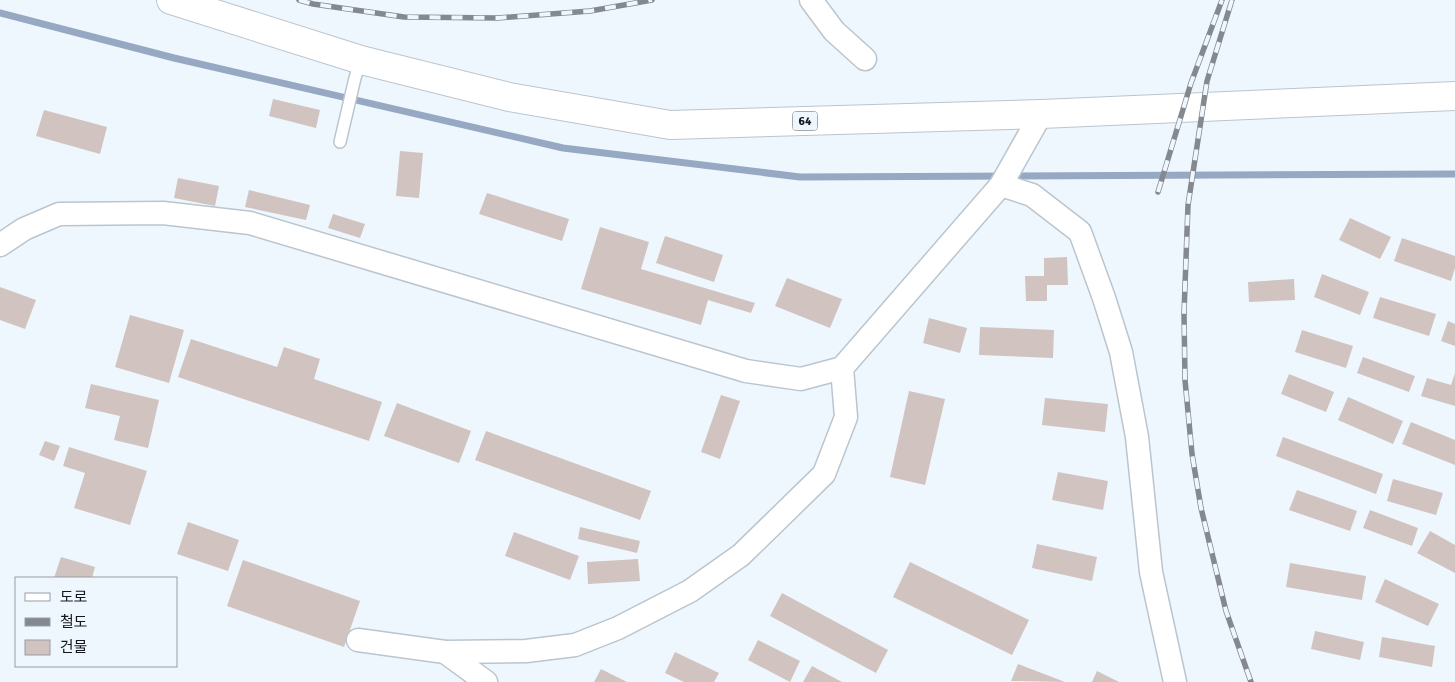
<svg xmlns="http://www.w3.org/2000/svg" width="1455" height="682" font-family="Signika,'Noto Sans KR',sans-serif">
	<rect width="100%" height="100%" fill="#eff7fe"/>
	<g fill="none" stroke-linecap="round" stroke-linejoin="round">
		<path stroke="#97a8c3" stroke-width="7" d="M0 13 174 58 563 148 800 177 1455 174"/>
	</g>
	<g fill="#d1c3c0">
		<path d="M273 99 320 110 316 128 269 116Z"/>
		<path d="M44 110 107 127 100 154 36 136Z"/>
		<path d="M400 151 423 153 419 198 396 196Z"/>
		<path d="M178 178 219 186 215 206 174 198Z"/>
		<path d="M249 190 310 205 306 220 245 207Z"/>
		<path d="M487 193 569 219 562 241 479 214Z"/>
		<path d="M333 214 365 224 360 238 328 228Z"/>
		<path d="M1350 218 1391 237 1380 259 1339 240Z"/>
		<path d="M600 227 649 242 641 269 755 303 751 313 708 300 701 325 581 289Z"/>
		<path d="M665 236 723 255 714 282 656 263Z"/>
		<path d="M1402 238 1455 256V268L1451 281 1394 261Z"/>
		<path d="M1067 257 1068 285H1047V301H1026L1025 276H1044V258Z"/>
		<path d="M1322 274 1369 292 1360 315 1314 297Z"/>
		<path d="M787 278 842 299 830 328 775 306Z"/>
		<path d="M1294 279 1295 300 1249 302 1248 282Z"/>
		<path d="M0 287 36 300 25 329 0 320Z"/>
		<path d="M1380 297 1436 314 1429 336 1373 318Z"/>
		<path d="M130 315 184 330 169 383 115 367Z"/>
		<path d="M929 318 967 328 960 353 923 343Z"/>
		<path d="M1448 321 1455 324V346L1441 341Z"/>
		<path d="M980 327 1054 330 1053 358 979 355Z"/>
		<path d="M1302 330 1353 346 1346 368 1295 352Z"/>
		<path d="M191 339 277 367 284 347 320 359 314 379 382 402 369 441 178 377Z"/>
		<path d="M1363 357 1415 376 1409 392 1357 373Z"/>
		<path d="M1455 373V406L1421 396 1427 378 1451 385Z"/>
		<path d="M1289 374 1334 392 1326 412 1281 394Z"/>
		<path d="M91 384 159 400 148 448 114 440 120 416 85 408Z"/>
		<path d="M909 391 945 399 925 485 890 477Z"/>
		<path d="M721 395 740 401 720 459 701 452Z"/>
		<path d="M1348 397 1403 421 1393 444 1338 420Z"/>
		<path d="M1045 398 1108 404 1105 432 1042 425Z"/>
		<path d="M397 403 471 431 459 463 384 436Z"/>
		<path d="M1411 422 1455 440V465L1402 444Z"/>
		<path d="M486 431 651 491 640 520 475 460Z"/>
		<path d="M1283 437 1383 474 1376 494 1276 456Z"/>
		<path d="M45 441 60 446 54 461 39 455Z"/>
		<path d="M69 447 147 471 130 525 74 508 85 473 63 466Z"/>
		<path d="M1058 472 1108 481 1103 510 1052 500Z"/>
		<path d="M1393 479 1443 493 1436 515 1387 501Z"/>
		<path d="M1297 490 1357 511 1350 531 1289 510Z"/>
		<path d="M1370 510 1418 528 1412 546 1363 528Z"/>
		<path d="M188 522 239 540 228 571 177 554Z"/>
		<path d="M580 527 640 541 637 553 578 539Z"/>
		<path d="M1430 531 1455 545V573L1417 553Z"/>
		<path d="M514 532 579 556 570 580 505 556Z"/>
		<path d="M1037 544 1097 557 1092 581 1032 568Z"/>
		<path d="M61 557 95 567 92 578H54Z"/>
		<path d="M638 559 640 581 588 584 587 562Z"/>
		<path d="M243 560 360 601 344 647 227 606Z"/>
		<path d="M910 562 1029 620 1012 655 893 597Z"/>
		<path d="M1290 563 1366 576 1362 600 1286 587Z"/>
		<path d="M1385 579 1439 604 1428 626 1375 602Z"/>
		<path d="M782 593 888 650 876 673 770 616Z"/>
		<path d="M1315 631 1364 642 1360 660 1311 649Z"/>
		<path d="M1382 637 1435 646 1432 667 1379 657Z"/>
		<path d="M758 640 800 661 790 682 748 660Z"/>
		<path d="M675 652 719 673 714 682H684L665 673Z"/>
		<path d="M1018 664 1065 682 1011 681Z"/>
		<path d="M812 666 842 682H803Z"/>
		<path d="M601 669 627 682H594Z"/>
		<path d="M1097 671 1119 682H1092Z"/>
	</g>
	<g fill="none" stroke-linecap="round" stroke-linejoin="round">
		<defs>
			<path id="service" d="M340 142 355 78 361 60"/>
			<g id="minor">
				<path d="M811 0 834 31 865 59"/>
				<path d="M1001 185 1032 195 1080 232 1104 298 1121 352 1137 437 1151 572 1175 682"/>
				<path d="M0 245 24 229 59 214 163 213 250 223 746 371 801 379 842 368"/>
				<path d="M358 640 445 652 526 651 575 645 618 628 690 591 741 555 824 474 846 417 842 368 1001 185 1041 114"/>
				<path d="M445 652 486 682"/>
			</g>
			<path id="primary" d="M171 0 361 60 509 97 670 125 1041 114 1455 96"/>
		</defs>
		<use href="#service" stroke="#bbc5cd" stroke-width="14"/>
		<use href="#minor" stroke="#bbc5cd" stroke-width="25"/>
		<use href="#primary" stroke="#bbc5cd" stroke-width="30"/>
		<use href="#service" stroke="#fff" stroke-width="11"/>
		<use href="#minor" stroke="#fff" stroke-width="22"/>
		<use href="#primary" stroke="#fff" stroke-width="28"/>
		<defs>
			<g id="rail">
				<path d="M299 0 313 4 404 17 498 18 590 11 652 0"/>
				<path d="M1232 0 1207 81 1188 205 1184 313 1185 380 1192 454 1201 508 1226 611 1251 682"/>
				<path d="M1158 192 1191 83 1222 0"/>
			</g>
		</defs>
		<use href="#rail" stroke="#83898e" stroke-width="5.5"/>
		<use href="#rail" stroke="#eff7fe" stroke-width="4" stroke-dasharray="11" stroke-linecap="butt"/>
	</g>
	<g text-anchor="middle" stroke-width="4" stroke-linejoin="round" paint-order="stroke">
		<rect fill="#eff7fe" stroke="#565a5f" stroke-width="1" x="792.5" y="111.5" width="25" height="19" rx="4"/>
		<g font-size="12" font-weight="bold" fill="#14171b">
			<text x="805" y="125">64</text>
		</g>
	</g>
	<rect x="15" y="577" width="162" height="90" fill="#eff7fe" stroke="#979da3"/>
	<rect x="25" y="593" width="25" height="8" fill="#ffffff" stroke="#979da3"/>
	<text x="60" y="602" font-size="15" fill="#14171b">도로</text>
	<rect x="25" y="618" width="25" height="8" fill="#83898e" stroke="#979da3"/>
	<text x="60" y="627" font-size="15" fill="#14171b">철도</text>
	<rect x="25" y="640" width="25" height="15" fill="#d1c3c0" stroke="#979da3"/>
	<text x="60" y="652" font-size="15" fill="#14171b">건물</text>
</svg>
